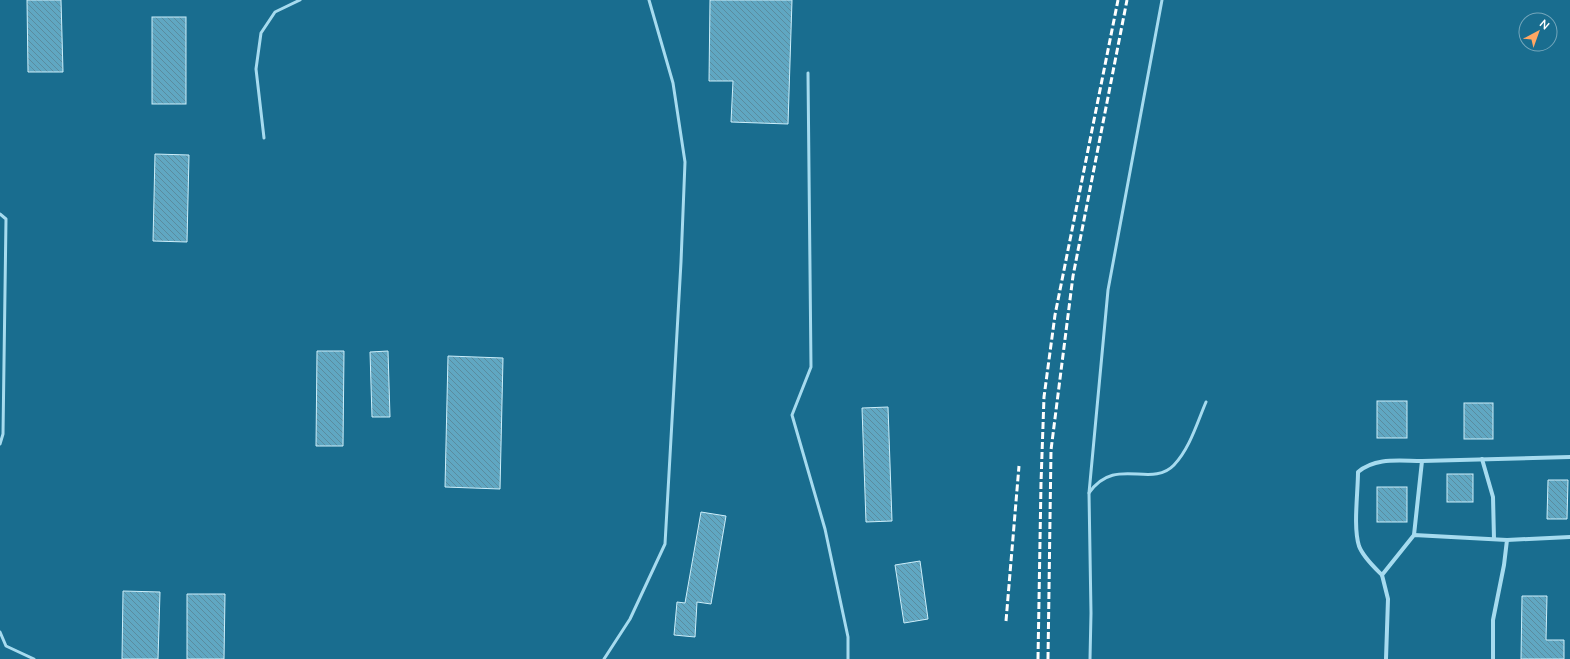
<svg xmlns="http://www.w3.org/2000/svg" width="1570" height="659" font-family="Lato,sans-serif">
	<defs>
		<pattern id="building-back-hatch" width="6" height="6" patternUnits="userSpaceOnUse"><rect width="6" height="6" fill="#60a7c2"/><path d="M-1 5l2 2M0 0l6 6M5-1l2 2" fill="none" stroke="#5a8c9f"/></pattern>
	</defs>
	<rect width="100%" height="100%" fill="#196d8f"/>
	<g fill="url(#building-back-hatch)" stroke="#cceefa">
		<path d="M27 0H61L63 72H28Z"/>
		<path d="M710 0H792L788 124 731 122 733 81H709Z"/>
		<rect x="152" y="17" width="34" height="87"/>
		<path d="M155 154 189 155 187 242 153 241Z"/>
		<path d="M317 351H344L343 446H316Z"/>
		<path d="M388 351 390 417H372L370 352Z"/>
		<path d="M448 356 503 358 500 489 445 487Z"/>
		<rect x="1377" y="401" width="30" height="37"/>
		<rect x="1464" y="403" width="29" height="36"/>
		<path d="M888 407 892 521 866 522 862 408Z"/>
		<rect x="1447" y="474" width="26" height="28"/>
		<path d="M1548 480H1568L1567 519H1547Z"/>
		<rect x="1377" y="487" width="30" height="35"/>
		<path d="M701 512 726 516 711 604 697 602 695 637 674 635 677 602 685 603Z"/>
		<path d="M920 561 928 619 904 623 895 565Z"/>
		<path d="M123 591 160 592 158 659H122Z"/>
		<path d="M187 594H225L224 659H187Z"/>
		<path d="M1522 596H1547L1546 640H1564V659H1521Z"/>
	</g>
	<g fill="none" stroke-linecap="round" stroke-linejoin="round">
		<g stroke="#a6dbef" stroke-width="3">
			<path d="M808 73 811 367 792 415 825 529 848 637V659"/>
			<path d="M264 138 256 69 261 33 275 12 300 0"/>
			<path d="M0 214 6 219 3 434 0 444"/>
			<path d="M1089 493 1108 290 1162 0"/>
			<path d="M0 632 6 646 34 659"/>
			<path d="M604 659 630 619 665 544 681 262 685 162 673 83 649 0"/>
			<path d="M1090 659 1091 613 1089 493C1115 455 1151 489 1174 465 1190 448 1197 423 1206 402"/>
		</g>
		<g stroke="#a6dbef" stroke-width="4">
			<path d="M1482 459 1493 497 1494 539"/>
			<path d="M1422 461 1570 457"/>
			<path d="M1507 540 1570 537"/>
			<path d="M1382 575C1374 567 1363 557 1359 546 1353 527 1358 493 1358 472 1376 457 1399 461 1422 461L1414 535"/>
			<path d="M1386 659 1388 599 1382 575 1414 535 1507 540 1504 565 1493 620V659"/>
		</g>
		<g stroke="#fff" stroke-width="3" stroke-dasharray="7 3" stroke-linecap="butt">
			<path d="M1006 621 1019 466"/>
			<path d="M1038 659 1041 483 1044 397 1055 315 1118 0"/>
			<path d="M1048 659 1051 450 1073 276 1127 0"/>
		</g>
	</g>
	<g transform="translate(1538 32) rotate(41)"><circle r="19" fill="#196d8f" stroke="#75a7bc"/>
	<path d="M0-3L7 15L0 10L-7 15Z" fill="#ffa763"/>
	<text y="-6" font-size="11" font-weight="bold" text-anchor="middle" fill="#ffffff">N</text>
	</g>
</svg>
